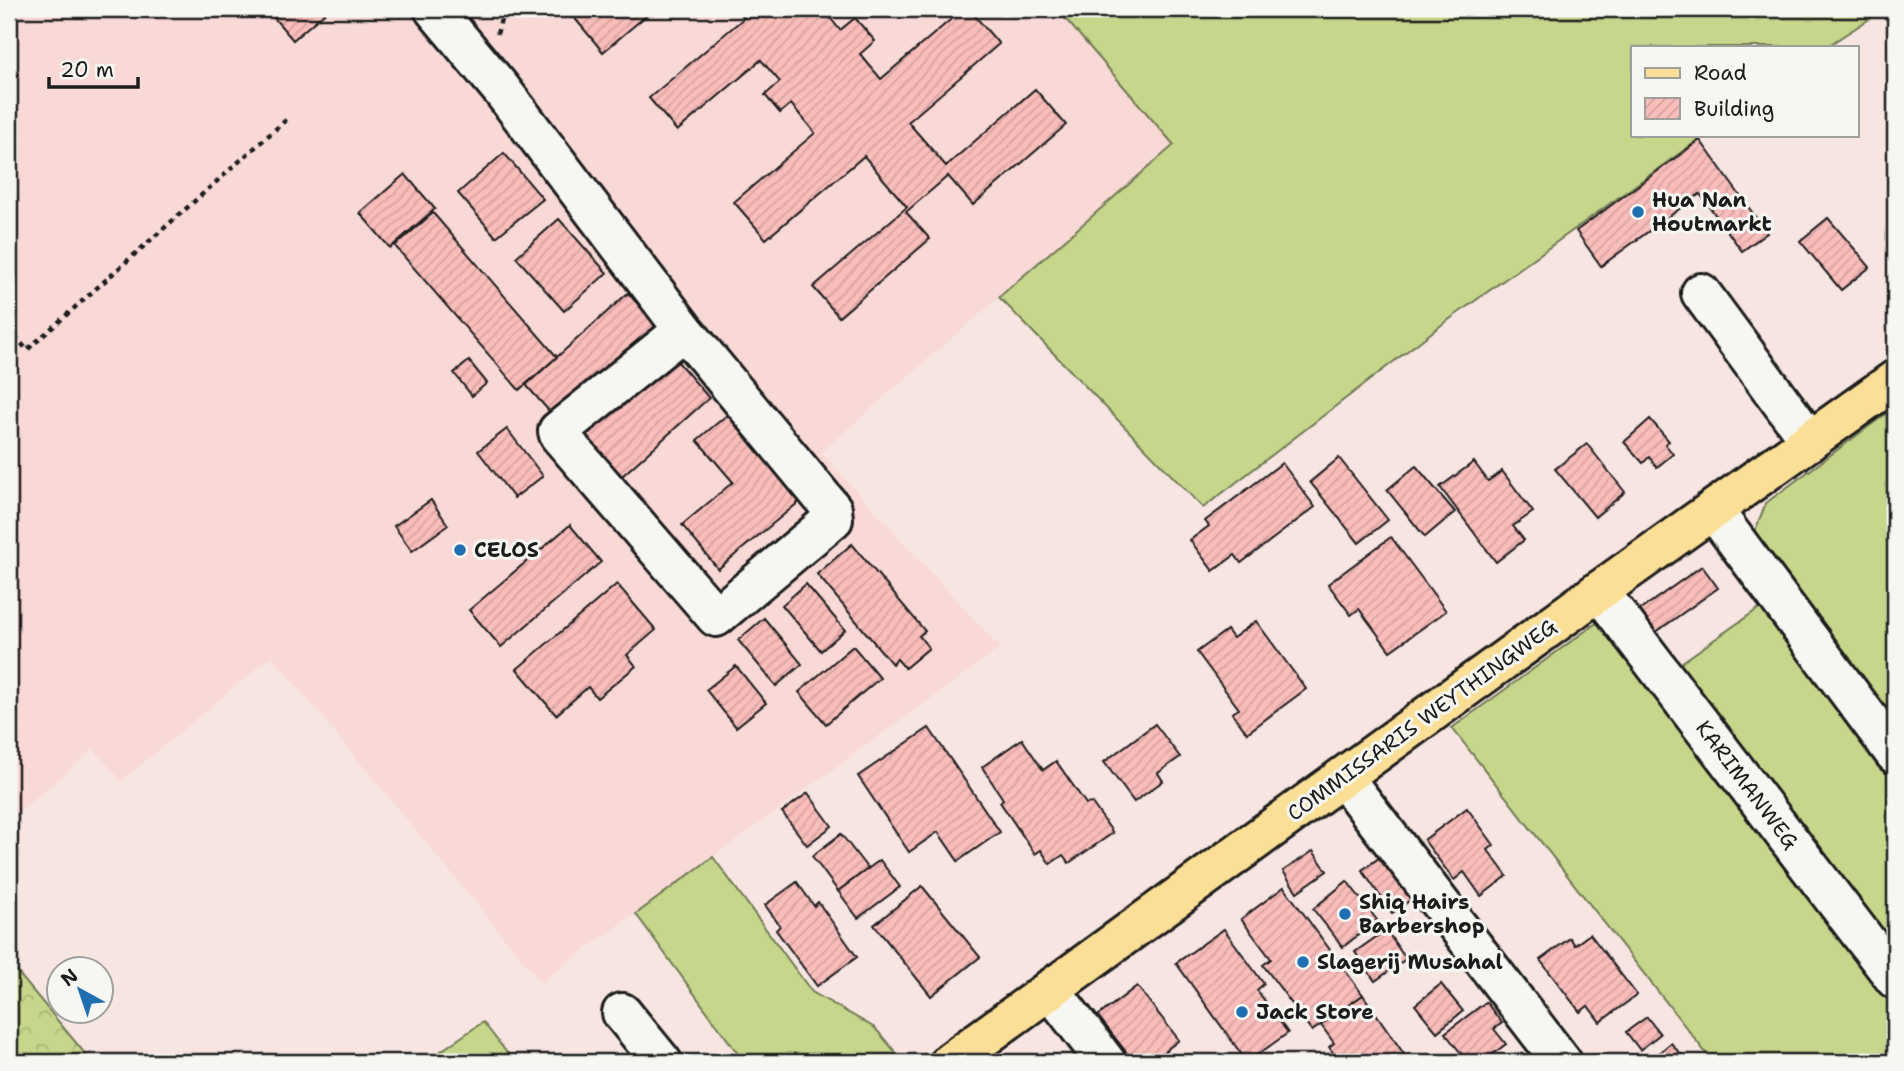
<svg xmlns="http://www.w3.org/2000/svg" width="1904" height="1071" font-family="'Shantell Sans',sans-serif">
	<defs>
		<pattern id="forest-crowns" width="20" height="18" patternUnits="userSpaceOnUse" patternTransform="scale(1.75)"><rect width="20" height="18" fill="#c6d68b"/><path d="M2 6a3 3 0 1 1 6 0M12 15a3 3 0 1 1 6 0" fill="none" stroke="#aab777"/></pattern>
		<pattern id="building-hatch" width="6" height="6" patternUnits="userSpaceOnUse" patternTransform="scale(1.75)"><rect width="6" height="6" fill="#f9bdbb"/><path d="M-1 1l2-2M0 6l6-6M5 7l2-2" fill="none" stroke="#d5a2a0"/></pattern>
	</defs>
	<rect width="100%" height="100%" fill="#f7e5e2"/>
	<filter id="ink" filterUnits="userSpaceOnUse"><feTurbulence type="fractalNoise" baseFrequency=".0143" numOctaves="2"/><feDisplacementMap in="SourceGraphic" scale="14" xChannelSelector="R" yChannelSelector="G"/><feConvolveMatrix kernelMatrix="1 2 1 2 8 2 1 2 1" color-interpolation-filters="sRGB"/></filter>
	<g filter="url(#ink)">
		<path fill="#f8d9d6" d="M9 9H1057L1174 145 821 452 1000 648 541 982 272 656 121 781 94 749 9 820Z"/>
		<g fill="#c6d68b" stroke="#717954" stroke-width="2">
			<path d="M1057 9H1885L1826 47H1633V135H1705L1436 329 1203 508 999 297 1174 145Z"/>
			<path d="M1895 407V734L1754 533 1766 503Z"/>
			<path d="M1768 602 1895 773V960L1671 670Z"/>
			<path d="M1606 616 1895 993V1062H1713L1452 728Z"/>
			<path d="M713 857 812 992 875 1028 904 1062H744L636 914Z"/>
			<path d="M483 1022 514 1062H425Z"/>
		</g>
		<path fill="url(#forest-crowns)" stroke="#717954" stroke-width="2" d="M9 962 92 1062H16L9 1053Z"/>
		<g fill="url(#building-hatch)" stroke="#1c1c1c" stroke-width="2">
			<path d="M284 9H329L293 40 274 18Z"/>
			<path d="M579 9H654L603 52 572 15Z"/>
			<path d="M736 9H835L828 15 840 30 855 18 875 41 860 54 881 79 963 9H969L999 44 908 122 946 166 1035 89 1066 125 973 205 948 176 906 212 930 239 839 317 813 287 907 207 864 156 766 239 734 202 815 133 791 104 780 113 765 95 780 82 761 60 677 131 649 98 744 18Z"/>
			<path d="M1700 140 1767 233 1742 251 1700 194 1601 266 1576 231Z"/>
			<path d="M504 153 543 199 496 237 458 193Z"/>
			<path d="M405 174 435 209 390 248 360 213Z"/>
			<path d="M433 213 557 357 519 390 395 246Z"/>
			<path d="M1828 218 1870 267 1841 290 1800 241Z"/>
			<path d="M559 219 607 273 564 311 516 257Z"/>
			<path d="M628 293 660 329 557 420 526 385Z"/>
			<path d="M672 355 709 398 622 476 584 434Z"/>
			<path d="M469 361 487 383 472 396 454 373Z"/>
			<path d="M733 410 805 497 718 569 682 525 733 482 697 440Z"/>
			<path d="M1650 419 1669 441 1665 444 1673 454 1657 467 1649 457 1643 463 1624 442Z"/>
			<path d="M507 429 543 476 514 498 478 451Z"/>
			<path d="M1587 444 1625 492 1595 517 1555 469Z"/>
			<path d="M1339 458 1388 520 1359 543 1310 482Z"/>
			<path d="M1474 462 1488 481 1502 471 1533 512 1513 526 1524 540 1496 562 1440 487Z"/>
			<path d="M1282 463 1315 507 1241 563 1235 555 1213 571 1190 540 1209 526 1205 521Z"/>
			<path d="M1416 466 1455 512 1425 537 1387 490Z"/>
			<path d="M431 500 448 525 412 551 394 526Z"/>
			<path d="M570 525 601 562 501 647 469 610Z"/>
			<path d="M1391 537 1446 611 1390 651 1359 609 1351 615 1328 584Z"/>
			<path d="M852 544 925 631 919 636 929 648 905 668 897 659 892 664 817 574Z"/>
			<path d="M1702 566 1718 588 1656 632 1640 610Z"/>
			<path d="M617 584 656 630 627 655 636 666 597 698 588 687 556 715 517 669Z"/>
			<path d="M806 584 845 630 821 651 782 605Z"/>
			<path d="M764 618 802 664 776 686 738 640Z"/>
			<path d="M1256 621 1306 689 1247 733 1232 713 1239 709 1197 652 1227 630 1233 638Z"/>
			<path d="M853 646 880 678 826 724 799 692Z"/>
			<path d="M736 666 766 703 736 727 706 690Z"/>
			<path d="M1155 724 1180 757 1158 773 1163 781 1134 802 1104 762Z"/>
			<path d="M929 728 1000 832 958 861 938 832 909 852 858 776Z"/>
			<path d="M1022 739 1043 770 1056 761 1086 804 1092 803 1113 833 1069 863 1063 855 1050 864 1041 850 1035 854 1000 802 1003 799 982 767Z"/>
			<path d="M808 793 832 826 807 845 782 812Z"/>
			<path d="M1467 808 1494 845 1488 850 1507 876 1481 896 1464 872 1454 880 1424 840Z"/>
			<path d="M841 834 868 869 838 891 812 856Z"/>
			<path d="M1390 850 1420 893 1392 913 1362 870Z"/>
			<path d="M1313 851 1327 871 1297 892 1283 871Z"/>
			<path d="M880 860 900 887 858 918 838 891Z"/>
			<path d="M1347 881 1377 920 1343 947 1313 909Z"/>
			<path d="M797 882 814 906 818 902 857 957 817 986 776 930 780 926 765 905Z"/>
			<path d="M922 886 980 957 931 996 874 925Z"/>
			<path d="M1284 887 1363 995 1312 1031 1263 965 1271 959 1241 919Z"/>
			<path d="M1224 929 1264 984 1257 990 1288 1033 1247 1062 1176 963Z"/>
			<path d="M1386 930 1406 959 1375 981 1355 952Z"/>
			<path d="M1590 934 1637 995 1600 1022 1588 1006 1580 1012 1540 960 1570 938 1575 945Z"/>
			<path d="M1441 984 1463 1011 1437 1032 1415 1005Z"/>
			<path d="M1137 986 1179 1040 1151 1062H1134L1098 1016Z"/>
			<path d="M1363 995 1404 1054 1393 1062H1339L1329 1047 1334 1043 1321 1025Z"/>
			<path d="M1486 1002 1502 1023 1494 1029 1506 1044 1482 1062H1468L1445 1033Z"/>
			<path d="M1647 1017 1660 1034 1640 1050 1626 1032Z"/>
			<path d="M1671 1043 1687 1062H1648Z"/>
		</g>
		<g fill="none" stroke-linecap="round" stroke-linejoin="round">
			<defs>
				<g id="minor">
					<path d="M434 9 501 89 684 330 832 509 833 519 716 617 559 435 558 431 684 330"/>
					<path d="M1701 293 1810 441"/>
					<path d="M1713 510 1895 754"/>
					<path d="M1599 591 1895 979"/>
					<path d="M1343 777 1562 1062"/>
					<path d="M1050 989 1106 1062"/>
					<path d="M622 1013 662 1062"/>
				</g>
				<path id="major" d="M950 1062 1599 591 1895 380"/>
			</defs>
			<use href="#minor" stroke="#1c1c1c" stroke-width="44"/>
			<use href="#major" stroke="#1c1c1c" stroke-width="44"/>
			<g stroke="#1c1c1c" stroke-width="4.5" stroke-dasharray="5 5" stroke-linecap="butt">
				<path d="M497 34 504 9"/>
				<path d="M9 328 27 350 287 119"/>
			</g>
			<use href="#minor" stroke="#f6f6f2" stroke-width="38"/>
			<use href="#major" stroke="#fbdf96" stroke-width="38"/>
		</g>
	</g>
	<g fill="#1f6fb2" stroke="#f6f6f2" stroke-width="2.5">
		<circle cx="1638" cy="212" r="7"/>
		<circle cx="460" cy="550" r="7"/>
		<circle cx="1345" cy="914" r="7"/>
		<circle cx="1303" cy="962" r="7"/>
		<circle cx="1242" cy="1012" r="7"/>
	</g>
	<g text-anchor="middle" stroke-width="6" stroke-linejoin="round" paint-order="stroke">
		<g font-size="21" font-weight="bold" fill="#1c1c1c" stroke="#f6f6f2" text-anchor="start">
			<text x="1652" y="207">Hua Nan<tspan x="1652" dy="24">Houtmarkt</tspan></text>
			<text x="474" y="557">CELOS</text>
			<text x="1359" y="909">Shiq Hairs<tspan x="1359" dy="24">Barbershop</tspan></text>
			<text x="1317" y="969">Slagerij Musahal</text>
			<text x="1256" y="1019">Jack Store</text>
		</g>
		<g font-size="21" fill="#1c1c1c" stroke="#f6f6f2">
			<text transform="translate(1422 720) rotate(-36)" y="7">COMMISSARIS WEYTHINGWEG</text>
			<text transform="translate(1747 785) rotate(53)" y="7">KARIMANWEG</text>
		</g>
	</g>
	<rect width="1904" height="1071" fill="none" stroke="#f6f6f2" stroke-width="35"/>
	<rect x="18" y="18" width="1869" height="1036" fill="none" stroke="#1c1c1c" stroke-width="2.5" filter="url(#ink)"/>
	<rect x="1631" y="46" width="228" height="91" fill="#f6f6f2" stroke="#9f9f9c" stroke-width="2"/>
	<rect x="1645" y="68" width="35" height="10" fill="#fbdf96" stroke="#9f9f9c" stroke-width="2"/>
	<text x="1694" y="80" font-size="21" fill="#1c1c1c">Road</text>
	<rect x="1645" y="98" width="35" height="21" fill="url(#building-hatch)" stroke="#9f9f9c" stroke-width="2"/>
	<text x="1694" y="116" font-size="21" fill="#1c1c1c">Building</text>
	<g transform="translate(80 990) rotate(320)"><circle r="33" fill="#f6f6f2" stroke="#9f9f9c" stroke-width="2"/>
	<path d="M0-5L12 26L0 18L-12 26Z" fill="#1f6fb2"/>
	<text y="-10" font-size="19" font-weight="bold" text-anchor="middle" fill="#1c1c1c">N</text>
	</g>
	<path d="M49 77v10h89v-10" fill="none" stroke="#1c1c1c" stroke-width="3.5"/>
	<text x="60" y="77" font-size="21" fill="#1c1c1c" stroke="#f6f6f2" stroke-width="5" paint-order="stroke">20 m</text>
</svg>
